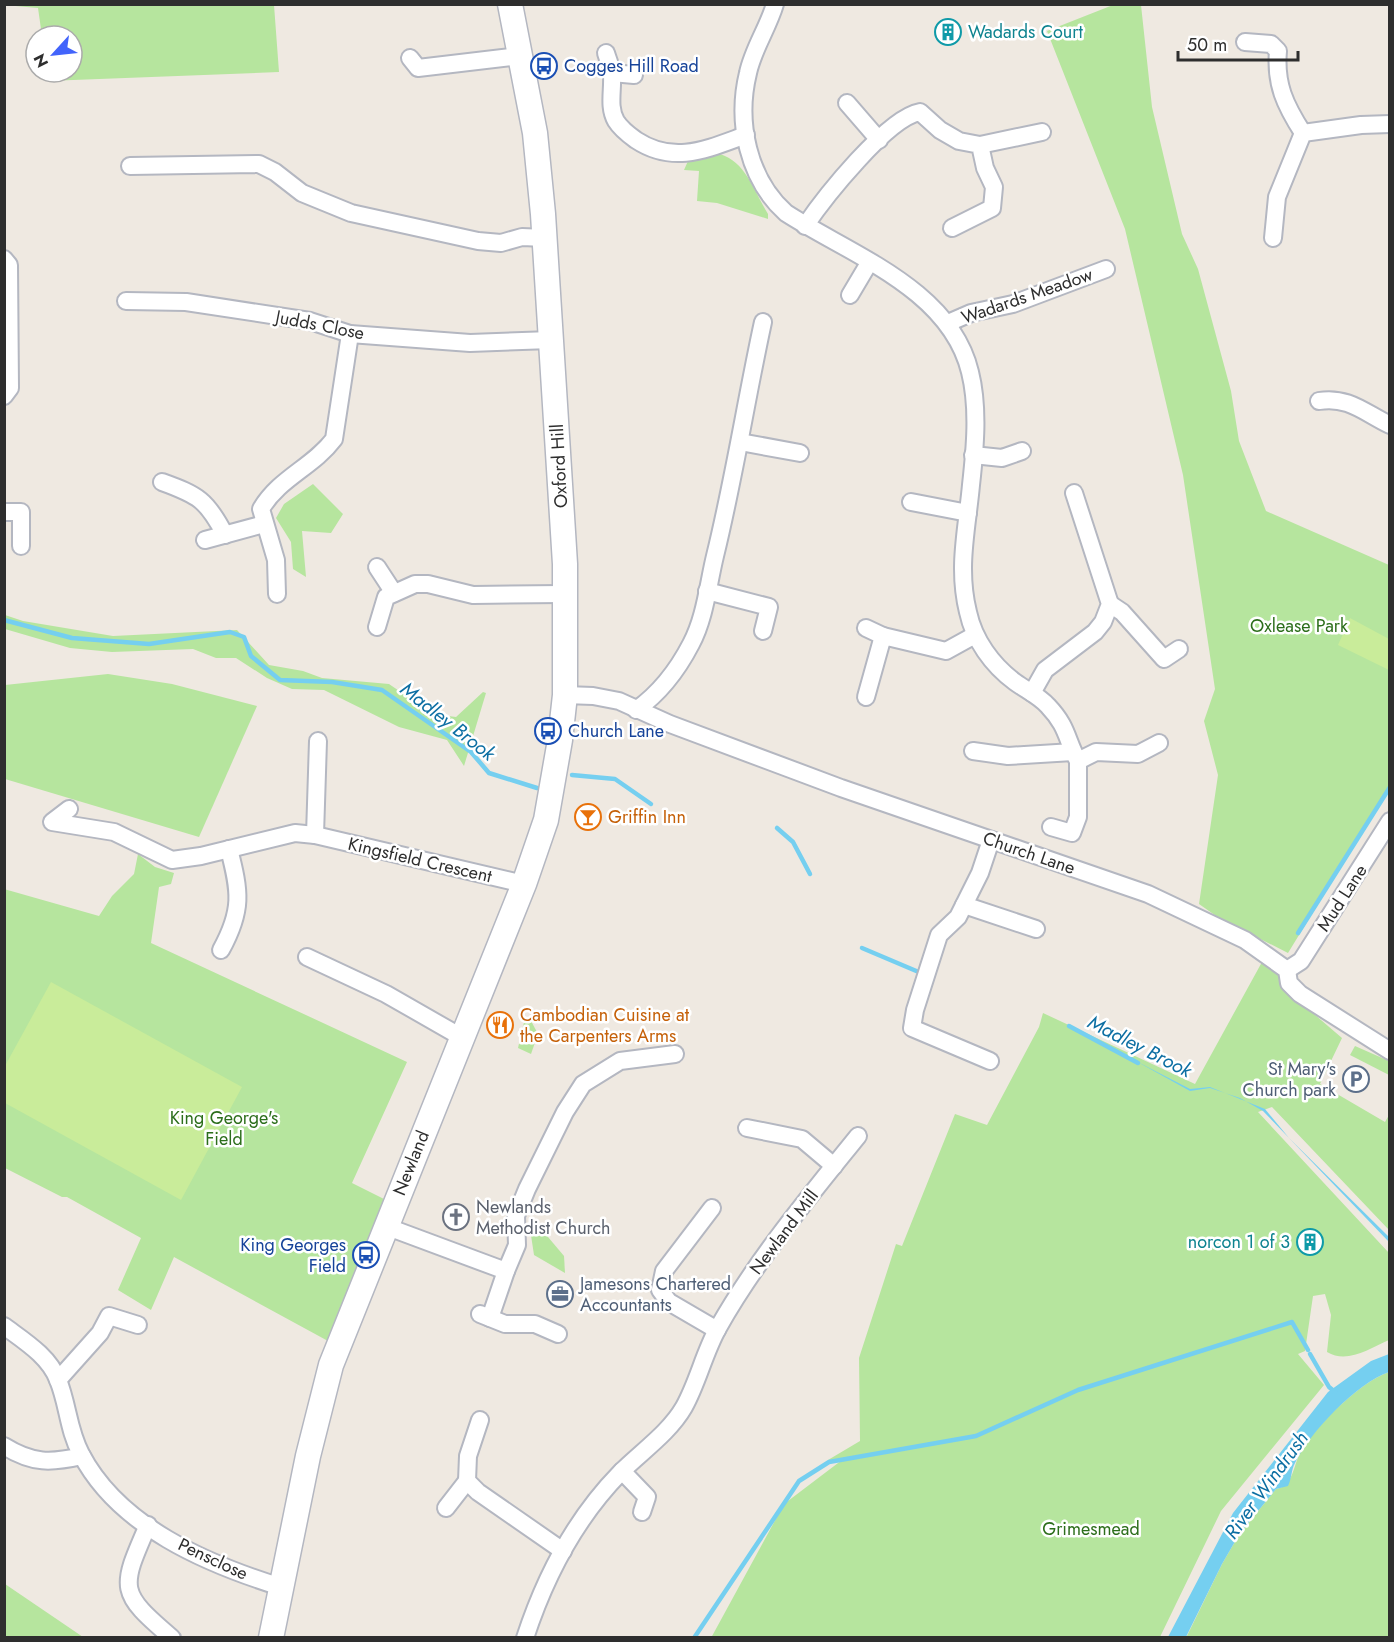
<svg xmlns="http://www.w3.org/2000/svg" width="1394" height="1642" font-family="Jost,sans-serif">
	<rect width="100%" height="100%" fill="#efe9e1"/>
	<g fill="#b6e59e">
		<path d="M4 5H274L279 72 47 81 46 72H72V36H42L38 8Z"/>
		<path d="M1113 5H1141L1152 107 1182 234 1198 269 1231 391 1239 441 1266 511 1389 565V788L1288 953 1219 918 1199 904 1218 775 1204 721 1215 689 1183 475 1125 229 1047 31Z"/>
		<path d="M715 153C745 158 753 190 768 214V219L717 203 697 201 699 171 684 170 688 161Z"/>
		<path d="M313 484 343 514 331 533 302 531 306 577 293 569 291 542 276 518 284 504Z"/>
		<path d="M5 615 23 621 113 636 237 630 269 665 303 671 322 678 389 684 433 714 456 717 483 692 486 693 464 766 447 740 399 727 324 690 292 689 267 678 236 658H216L193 649 112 652 70 648 5 629Z"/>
		<path d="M108 674 172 684 257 706 199 837 5 779V685Z"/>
		<path d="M138 854 155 867 174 873 171 884 159 887 151 943 407 1062 352 1183 388 1201 328 1341 174 1257 151 1310 118 1290 141 1238 67 1197H62L5 1168 4 889 99 916 112 896 134 874Z"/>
		<path d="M1262 962 1273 967 1293 996 1342 1038 1320 1084 1385 1122 1389 1115V1230L1272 1107 1258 1112 1389 1253V1340C1369 1349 1347 1364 1327 1352L1331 1315 1325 1294 1313 1296 1305 1351 1298 1354 1324 1385 1221 1511 1160 1637 711 1638 784 1504 842 1460H828L860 1441 859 1358 896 1244 902 1246 955 1114 987 1125 1039 1027 1043 1013 1195 1084Z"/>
		<path d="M525 1018 530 1019 538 1034 531 1054 518 1048Z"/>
		<path d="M1355 1046 1389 1061V1075L1350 1055Z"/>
		<path d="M532 1218 564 1256 565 1273 534 1255 529 1222Z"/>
		<path d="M1389 1372V1637L1186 1638 1222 1564 1240 1533 1276 1489C1293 1486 1293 1467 1300 1453 1315 1426 1360 1382 1389 1372Z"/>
		<path d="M5 1584 83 1637H5Z"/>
	</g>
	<g fill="#c9ec9a">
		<path d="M1350 618 1389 639V670L1338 645Z"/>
		<path d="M51 982 242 1087 181 1200 5 1103V1066Z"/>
	</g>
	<g fill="#75cff0">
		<path d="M1134 1060 1190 1089 1210 1087 1265 1109 1289 1138 1389 1237V1242L1263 1111 1240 1098 1210 1088 1190 1091Z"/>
		<path d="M1389 1354V1372C1357 1383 1310 1432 1295 1463 1291 1470 1292 1478 1288 1486L1276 1489 1240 1533 1222 1564 1186 1637H1168L1233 1513 1328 1392 1371 1361Z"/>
	</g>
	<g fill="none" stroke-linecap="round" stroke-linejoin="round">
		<g stroke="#75cff0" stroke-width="4.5">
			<path d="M4 620 72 638 149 644 230 632 244 637 251 656 280 680 332 682 382 690 471 752 489 773 537 788"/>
			<path d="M572 775 615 779 651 804"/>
			<path d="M777 828 793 842 810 874"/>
			<path d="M1298 933 1390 787"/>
			<path d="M862 948 921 973"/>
			<path d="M1069 1026 1138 1063"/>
			<path d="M1310 1354 1329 1387 1335 1392"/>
			<path d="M694 1638 799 1481 829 1462 976 1436 1078 1390 1292 1322 1308 1350"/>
		</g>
		<defs>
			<g id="minor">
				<path d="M775 4C768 28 753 49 748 73 736 122 748 179 786 213 851 255 950 289 970 372 979 408 975 449 971 485 967 529 957 568 968 612 974 640 992 665 1015 682 1026 690 1039 696 1048 706 1068 727 1066 739 1078 761L1096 752 1138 754 1159 743"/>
				<path d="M1245 42 1271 44 1278 51C1275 84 1285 105 1303 133"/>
				<path d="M606 53C608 60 612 68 612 75 613 91 608 107 616 121 621 129 629 135 636 140 674 165 707 149 746 135"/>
				<path d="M410 58 418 68 520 56"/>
				<path d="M612 73 634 75"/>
				<path d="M847 103 879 140"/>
				<path d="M980 145 1042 132"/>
				<path d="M130 166 259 164 275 172 302 193 351 213 478 241 501 243 522 237 545 238"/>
				<path d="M805 226C824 198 887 118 920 112L940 130 959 141 980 145 985 168 994 187 992 208 952 228"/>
				<path d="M1273 238 1277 197 1303 133 1361 125 1390 124"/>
				<path d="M4 259 9 265 10 388 4 396"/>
				<path d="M850 295 869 263"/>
				<path d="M126 301 186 302 310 321 350 334 470 343 551 340"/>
				<path d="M948 323 971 313 1013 304 1106 269"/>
				<path d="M1319 401C1348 396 1365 413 1390 425"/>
				<path d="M740 442 800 453"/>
				<path d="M973 455 1002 458 1022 451"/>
				<path d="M162 482C198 495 207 500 225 535"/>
				<path d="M911 502 968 513"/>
				<path d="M4 512H21V546"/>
				<path d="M205 540 264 524"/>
				<path d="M377 567 394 593"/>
				<path d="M707 591 769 607 763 631"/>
				<path d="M277 594 276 560 261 509C279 478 313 467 334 439L350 334"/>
				<path d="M1110 604 1122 612 1164 659 1179 649"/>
				<path d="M377 627 386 597 415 584H428L473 595 563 594"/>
				<path d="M866 628 883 636"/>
				<path d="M1032 693 1045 670 1095 632 1103 622 1110 604 1074 493"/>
				<path d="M565 695 593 696 619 701 670 724 841 788 1148 894 1245 940 1287 970 1289 983 1300 994 1390 1051"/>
				<path d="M866 697 883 636 946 651 975 635"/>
				<path d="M636 710C660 693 677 671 691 644 705 618 708 585 715 556 734 479 746 400 763 322"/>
				<path d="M973 751 1008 756 1073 752"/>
				<path d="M69 809 52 822 114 832 172 860 201 856 295 833 315 835 524 884"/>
				<path d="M1051 827 1072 833 1078 817V761"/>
				<path d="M315 835 318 741"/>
				<path d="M964 905 1036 929"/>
				<path d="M221 950C243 910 240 892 229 849"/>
				<path d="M307 957 386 994 463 1038"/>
				<path d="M1287 970 1301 961 1390 821"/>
				<path d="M990 1061 912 1028 915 1010 939 935 958 917 980 873 991 840"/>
				<path d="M747 1128 802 1139 834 1166"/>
				<path d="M712 1208 664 1271 660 1290 669 1302 717 1330"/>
				<path d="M385 1226 506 1271 517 1245 516 1216 527 1189 565 1112 583 1084 620 1061 675 1054"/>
				<path d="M480 1314 505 1324H535L558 1334"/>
				<path d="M490 1318 506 1271"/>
				<path d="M4 1326C24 1341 49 1356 58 1380 68 1404 68 1430 81 1454 119 1527 207 1564 281 1587"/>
				<path d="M58 1380 100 1333 109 1316 138 1325"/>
				<path d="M480 1420 468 1456 467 1481 478 1492 563 1551"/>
				<path d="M4 1446C33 1464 51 1463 82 1456"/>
				<path d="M622 1471 647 1497 642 1512"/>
				<path d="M446 1508 467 1481"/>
				<path d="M148 1525C120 1589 118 1592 172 1638"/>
				<path d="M525 1638C545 1577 576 1518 620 1473 641 1452 669 1433 684 1407 698 1382 704 1353 718 1328 757 1259 808 1198 858 1136"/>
			</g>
			<path id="secondary" d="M271 1638 308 1456 331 1365 524 884 546 820 560 740 565 695V564L543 214 535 133 510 4"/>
		</defs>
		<use href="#minor" stroke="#b4b7c1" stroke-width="20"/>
		<use href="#secondary" stroke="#b4b7c1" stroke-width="27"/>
		<use href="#minor" stroke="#fff" stroke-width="16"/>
		<use href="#secondary" stroke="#fff" stroke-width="24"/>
	</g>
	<defs>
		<symbol id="building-ring" viewBox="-11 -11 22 22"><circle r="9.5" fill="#fff" stroke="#0f9aa8" stroke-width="1.5"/><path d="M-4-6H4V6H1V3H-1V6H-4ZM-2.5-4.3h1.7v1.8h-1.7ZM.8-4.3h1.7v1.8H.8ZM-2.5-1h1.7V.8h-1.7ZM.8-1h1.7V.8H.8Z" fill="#0f9aa8"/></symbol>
		<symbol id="bus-ring" viewBox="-11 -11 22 22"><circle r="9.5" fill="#fff" stroke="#1a4fb4" stroke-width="1.5"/><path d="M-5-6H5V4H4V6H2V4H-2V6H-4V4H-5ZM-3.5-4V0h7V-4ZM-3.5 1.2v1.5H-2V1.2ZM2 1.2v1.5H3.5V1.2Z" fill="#1a4fb4"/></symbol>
		<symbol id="bar-ring" viewBox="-11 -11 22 22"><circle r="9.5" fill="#fff" stroke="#e8710a" stroke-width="1.5"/><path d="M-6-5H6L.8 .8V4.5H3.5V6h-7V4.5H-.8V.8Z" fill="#e8710a"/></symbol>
		<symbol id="restaurant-ring" viewBox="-11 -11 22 22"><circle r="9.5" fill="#fff" stroke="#e8710a" stroke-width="1.5"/><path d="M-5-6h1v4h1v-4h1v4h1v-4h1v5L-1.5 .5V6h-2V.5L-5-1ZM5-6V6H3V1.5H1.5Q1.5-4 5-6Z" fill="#e8710a"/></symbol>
		<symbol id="parking-ring" viewBox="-11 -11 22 22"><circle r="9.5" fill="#fff" stroke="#5c6f8a" stroke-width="1.5"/><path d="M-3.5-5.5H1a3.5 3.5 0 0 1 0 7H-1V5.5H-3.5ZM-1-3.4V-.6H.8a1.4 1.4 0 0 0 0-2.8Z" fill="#5c6f8a"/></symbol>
		<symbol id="church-ring" viewBox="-11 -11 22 22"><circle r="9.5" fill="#fff" stroke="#6b7280" stroke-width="1.5"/><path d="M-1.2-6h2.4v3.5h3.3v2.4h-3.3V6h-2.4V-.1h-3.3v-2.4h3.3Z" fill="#6b7280"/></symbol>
		<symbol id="office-ring" viewBox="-11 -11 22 22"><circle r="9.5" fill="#fff" stroke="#5c6f8a" stroke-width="1.5"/><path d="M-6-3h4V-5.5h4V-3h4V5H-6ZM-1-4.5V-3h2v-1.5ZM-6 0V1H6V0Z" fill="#5c6f8a"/></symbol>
	</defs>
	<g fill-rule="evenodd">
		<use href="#building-ring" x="933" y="17" width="30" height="30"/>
		<use href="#bus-ring" x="529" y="51" width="30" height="30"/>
		<use href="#bus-ring" x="533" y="716" width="30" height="30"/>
		<use href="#bar-ring" x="573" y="802" width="30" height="30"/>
		<use href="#restaurant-ring" x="485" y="1010" width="30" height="30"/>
		<use href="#parking-ring" x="1341" y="1064" width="30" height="30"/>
		<use href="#church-ring" x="441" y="1202" width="30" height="30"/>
		<use href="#building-ring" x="1295" y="1227" width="30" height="30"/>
		<use href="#bus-ring" x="351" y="1240" width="30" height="30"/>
		<use href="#office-ring" x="545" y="1279" width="30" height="30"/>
	</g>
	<g text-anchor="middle" stroke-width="5" stroke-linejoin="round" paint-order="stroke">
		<g font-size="18" fill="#0d838f" stroke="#fff" text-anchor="start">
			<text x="968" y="38">Wadards Court</text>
			<text x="1290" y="1248" text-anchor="end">norcon 1 of 3</text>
		</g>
		<g font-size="18" fill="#164399" stroke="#fff" text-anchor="start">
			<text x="564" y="72">Cogges Hill Road</text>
			<text x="568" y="737">Church Lane</text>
			<text x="346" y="1251" text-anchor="end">King Georges<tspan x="346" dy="21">Field</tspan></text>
		</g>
		<g font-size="18" fill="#2e2e2e" stroke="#fff">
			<text transform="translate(1027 296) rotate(-19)" y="6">Wadards Meadow</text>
			<text transform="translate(320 325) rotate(11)" y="6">Judds Close</text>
			<text transform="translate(559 466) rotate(-93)" y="6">Oxford Hill</text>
			<text transform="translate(1029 853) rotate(19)" y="6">Church Lane</text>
			<text transform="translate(420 860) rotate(13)" y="6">Kingsfield Crescent</text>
			<text transform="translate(1342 898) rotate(-57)" y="6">Mud Lane</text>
			<text transform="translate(411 1163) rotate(-68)" y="6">Newland</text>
			<text transform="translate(784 1232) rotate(-53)" y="6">Newland Mill</text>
			<text transform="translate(213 1559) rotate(25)" y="6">Pensclose</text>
		</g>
		<g font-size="18" fill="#2c6e1b" stroke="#fff">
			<text x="1299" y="632">Oxlease Park</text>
			<text x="224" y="1124">King George's<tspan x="224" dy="21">Field</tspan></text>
			<text x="1091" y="1535">Grimesmead</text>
		</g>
		<g font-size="18" fill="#c56008" stroke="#fff" text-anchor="start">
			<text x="608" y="823">Griffin Inn</text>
			<text x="520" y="1021">Cambodian Cuisine at<tspan x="520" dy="21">the Carpenters Arms</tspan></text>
		</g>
		<g font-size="18" fill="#4e5e75" stroke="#fff" text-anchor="end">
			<text x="1336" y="1075">St Mary's<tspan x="1336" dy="21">Church park</tspan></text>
			<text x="580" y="1290" text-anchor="start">Jamesons Chartered<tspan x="580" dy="21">Accountants</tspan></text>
		</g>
		<g font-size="18" fill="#5b616d" stroke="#fff" text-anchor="start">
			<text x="476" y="1213">Newlands<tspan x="476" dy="21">Methodist Church</tspan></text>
		</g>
		<g font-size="20" font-style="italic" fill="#0d6fa3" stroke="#fff">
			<text transform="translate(448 721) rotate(38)" y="7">Madley Brook</text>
			<text transform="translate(1140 1046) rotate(27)" y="7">Madley Brook</text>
			<text transform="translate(1266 1485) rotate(-54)" y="7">River Windrush</text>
		</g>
	</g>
	<rect width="1394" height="1642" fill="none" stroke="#2e2e2e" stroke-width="12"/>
	<g transform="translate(54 54) rotate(243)"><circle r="28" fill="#ffffff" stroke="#ababab" stroke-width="1.5"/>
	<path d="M0-4.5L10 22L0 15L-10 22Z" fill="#4264fb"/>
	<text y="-9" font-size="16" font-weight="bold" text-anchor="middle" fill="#2e2e2e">N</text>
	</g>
	<path d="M1178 51v9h120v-9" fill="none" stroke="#2e2e2e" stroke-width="3"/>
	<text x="1187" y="51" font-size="18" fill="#2e2e2e" stroke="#ffffff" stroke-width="4.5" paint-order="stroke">50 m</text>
</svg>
